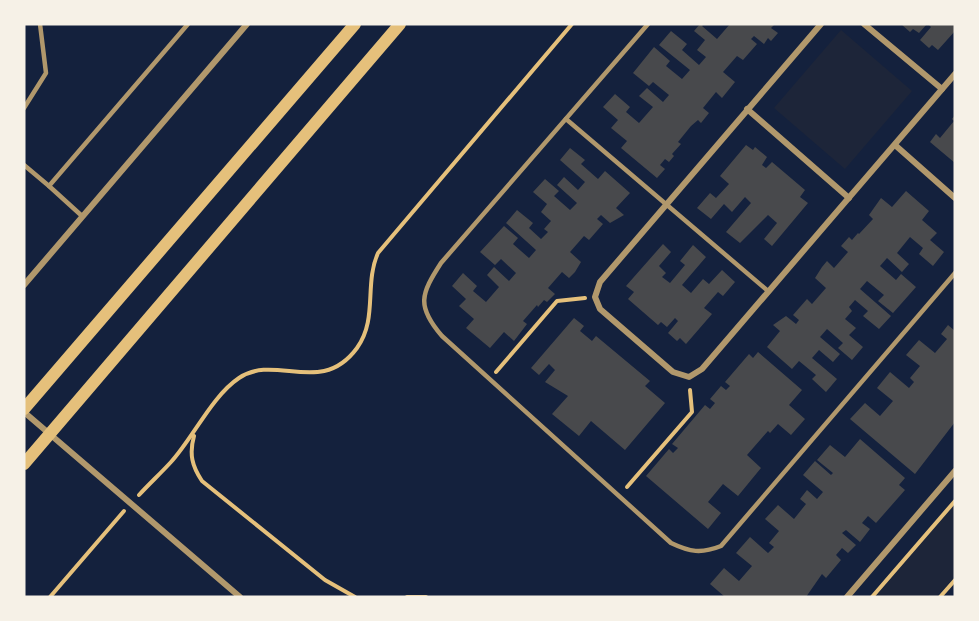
<svg xmlns="http://www.w3.org/2000/svg" width="979" height="621" font-family="Lora,serif">
	<rect width="100%" height="100%" fill="#14213d"/>
	<g fill="#1d2539">
		<path d="M841 30 912 91 845 169 774 108Z"/>
		<path d="M955 504V576L936 597H875Z"/>
	</g>
	<g fill="#48494c">
		<path d="M700 24H704L702 26 717 39 730 24H775L771 28 778 33 771 41 768 38 764 44 754 36 751 39 757 44 743 60 737 56 723 72 735 82 722 98 716 92 703 108 709 113 701 123 698 120 691 126 678 142 681 144 672 154 674 156 669 162 665 159 660 165 665 169 657 178 621 148 627 141 611 128 618 120 603 107 615 94 630 107 626 112 639 123 653 107 639 96 647 88 663 102 669 95 653 82 649 86 633 73 654 47 670 61 666 66 682 79 690 70 659 45 671 31 687 44 682 50 699 65 706 57 697 50 705 40 694 31Z"/>
		<path d="M901 24H927L919 33 913 29 910 32Z"/>
		<path d="M928 24H955V31L938 50 932 45 929 48 920 40 931 27Z"/>
		<path d="M955 115V163L930 142 936 134 940 138 954 121 952 119Z"/>
		<path d="M746 145 753 150 755 147 767 157 762 165 766 168 772 162 805 190 800 197 808 203 772 246 764 239 777 223 768 215 740 243 726 232 751 203 745 197 732 212 724 204 711 219 697 208 710 193 716 198 729 184 720 176Z"/>
		<path d="M570 148 585 160 581 164 598 179 605 171 630 193 616 208 624 215 610 223 601 215 597 219 603 224 589 240 584 236 570 252 581 262 575 272 569 278 562 272 548 288 555 294 547 302 544 300 538 307 537 305 523 321 527 324 514 341 504 332 490 348 466 328 474 319 459 306 466 299 452 286 463 273 477 286 473 291 486 302 499 287 487 275 494 267 509 281 516 273 501 259 495 265 480 252 504 226 518 238 513 244 529 258 536 250 506 223 517 210 533 223 529 228 541 239 548 232 544 229 551 221 541 212 547 204 533 192 545 179 559 191 554 196 570 210 577 203 557 185 564 177 578 190 585 182 560 160Z"/>
		<path d="M906 191 929 211 922 220 937 233 930 240 944 252 933 266 919 254 923 248 910 237 897 253 909 264 902 272 887 258 880 266 896 280 901 274 916 287 893 313 878 301 884 295 867 281 860 289 891 316 879 329 863 316 868 311 855 300 849 307 852 311 845 319 856 328 849 335 863 347 852 360 838 348 843 343 827 329 820 337 840 354 833 362 819 350 812 358 837 379 826 392 812 379 816 375 799 361 792 369 767 347 780 331 773 325 786 316 796 324 799 320 793 315 807 299 812 304 826 288 815 278 822 267 827 261 834 268 848 252 841 246 849 237 852 240 858 233 859 234 873 219 869 215 881 198 892 207Z"/>
		<path d="M663 244 671 252 659 266 666 273 662 277 670 283 685 265 680 261 693 245 706 257 682 285 691 293 703 279 709 284 722 270 735 282 723 296 718 292 704 308 712 314 686 344 680 338 677 341 668 333 678 321 675 318 667 327 661 322 658 325 628 299 634 292 626 286Z"/>
		<path d="M574 318 584 326 580 331 592 341 596 336 650 381 645 386 665 403 625 450 591 421 579 436 552 414 568 396 545 382 555 370 549 364 539 375 531 368Z"/>
		<path d="M948 325 955 331V422L915 474 850 419 865 403 880 416 893 401 877 388 890 372 909 388 914 382 910 378 920 366 906 355 919 340 935 353 947 339 941 334Z"/>
		<path d="M758 352 802 390 789 405 805 419 791 435 778 424 770 433 768 431 747 455 761 468 738 496 723 484 708 502 721 513 708 529 646 476 669 449 673 453 678 448 672 444 705 405 710 409 715 403 710 399 721 386 726 390 730 386 725 382 749 354 753 358Z"/>
		<path d="M860 439 905 478 899 485 905 490 876 523 868 516 862 523 870 529 860 542 846 530 842 533 856 545 848 553 842 548 836 555 841 560 826 578 822 574 806 597H725L710 584 724 568 739 581 752 566 736 553 750 537 768 553 774 547 769 543 779 531 765 519 778 505 794 519 806 504 800 499 807 490 817 499 823 492 803 475 815 461 831 475 833 473 817 460 830 445 845 457Z"/>
	</g>
	<g fill="none" stroke-linecap="round" stroke-linejoin="round">
		<g stroke="#e5c07b" stroke-width="4">
			<path d="M496 372 557 301 585 298"/>
			<path d="M194 436C189 454 192 466 202 481L325 580 355 597"/>
			<path d="M627 487 692 412 690 390"/>
			<path d="M139 495C149 484 161 473 171 462 193 438 212 396 239 378 276 353 321 397 357 348 378 319 364 284 378 253L572 24"/>
			<path d="M50 597 124 511"/>
			<path d="M407 597H426"/>
			<path d="M872 597 955 501"/>
			<path d="M940 597 955 580"/>
		</g>
		<g stroke="#b1986c" stroke-width="4.5">
			<path d="M648 24 441 263C421 294 416 306 442 336L671 543C690 552 701 554 721 546L955 273"/>
			<path d="M24 108 46 73 40 24"/>
			<path d="M566 119 768 291"/>
			<path d="M24 165 49 186"/>
			<path d="M82 216 49 186 188 24"/>
		</g>
		<g stroke="#b1986c" stroke-width="6">
			<path d="M821 24 600 282 595 297 600 309 673 372 689 377 702 369 955 74"/>
			<path d="M864 24 942 89"/>
			<path d="M747 109 849 198"/>
			<path d="M895 145 955 198"/>
			<path d="M24 285 247 24"/>
			<path d="M24 412 240 597"/>
			<path d="M847 597 955 471"/>
		</g>
		<g stroke="#e5c07b" stroke-width="12">
			<path d="M24 409 355 24"/>
			<path d="M24 464 400 24"/>
		</g>
	</g>
	<rect width="979" height="621" fill="none" stroke="#f6f1e7" stroke-width="51"/>
</svg>
